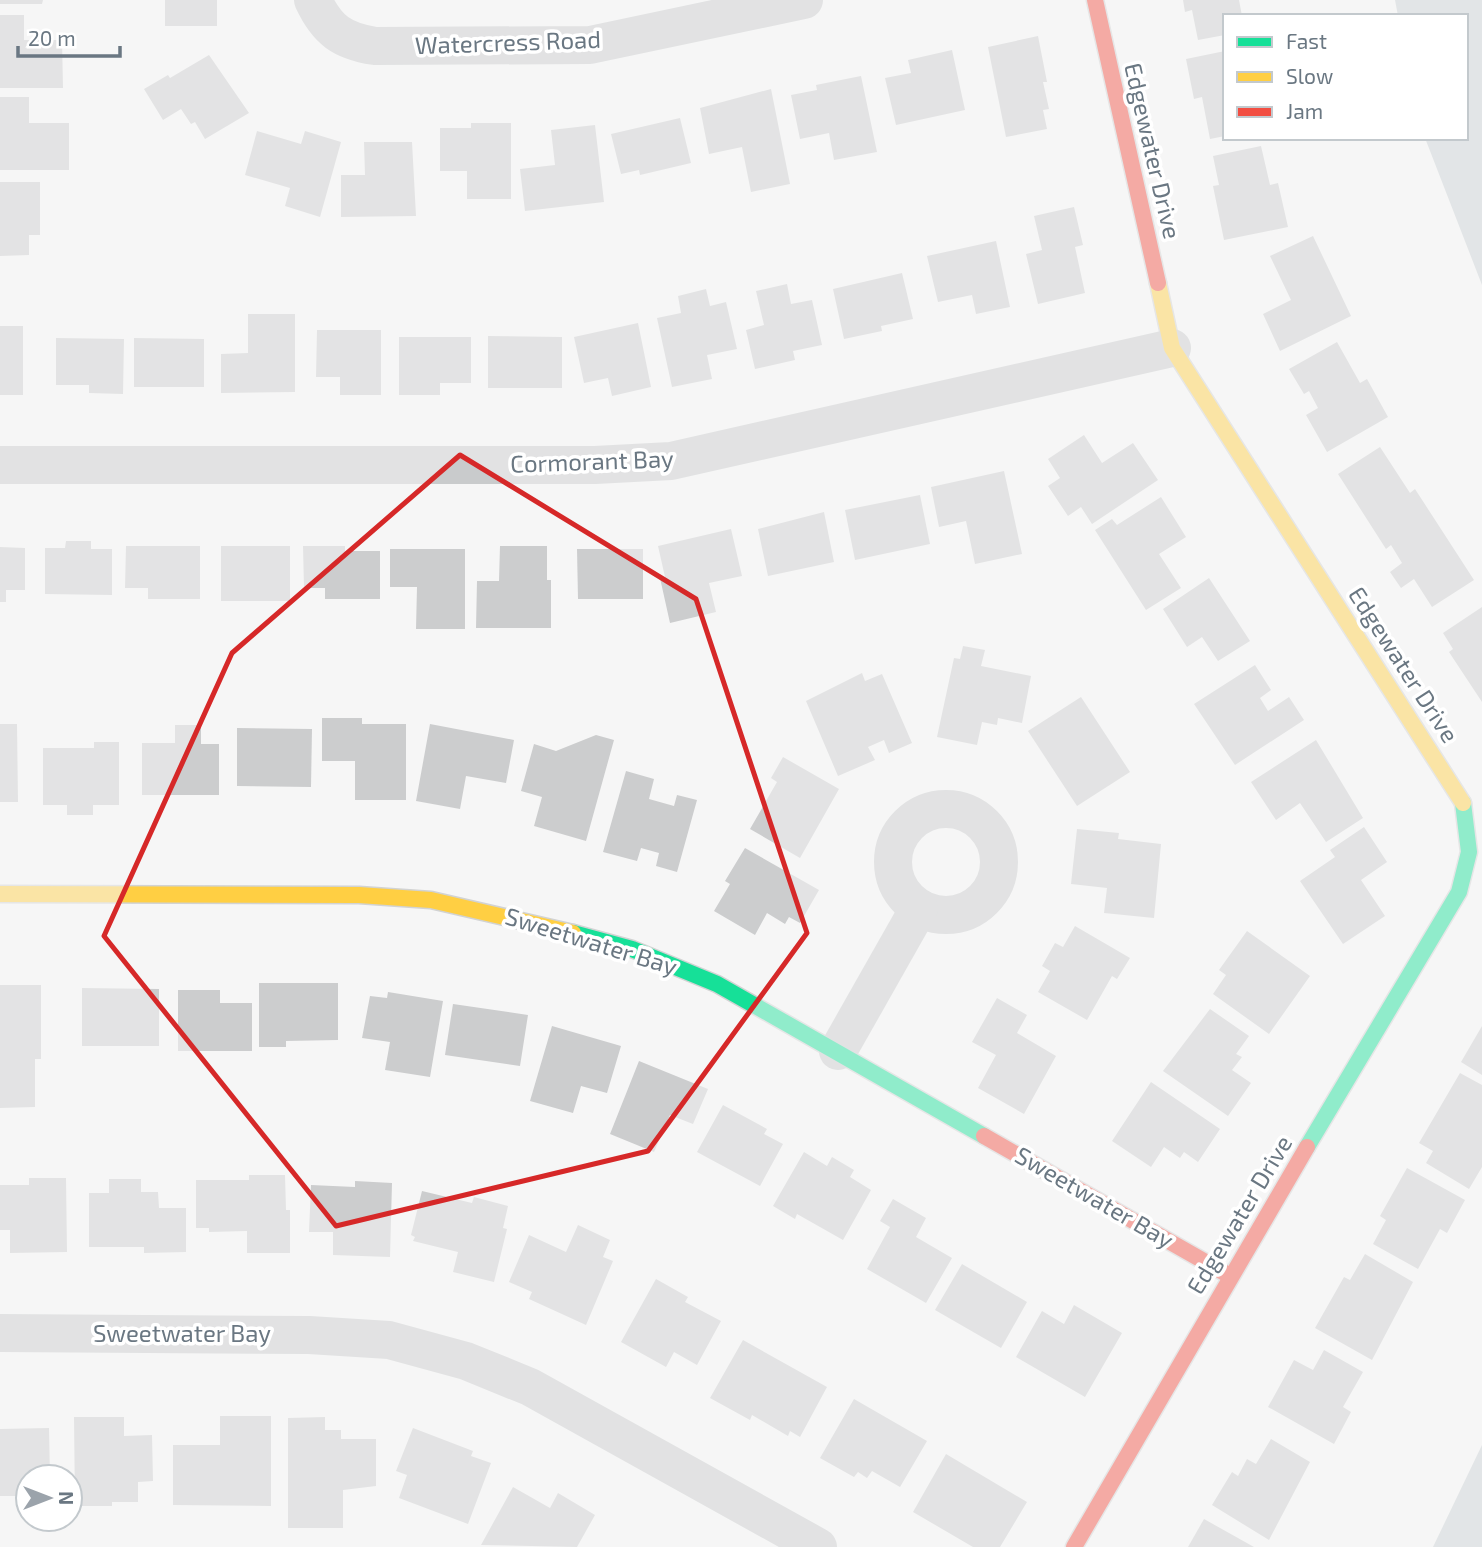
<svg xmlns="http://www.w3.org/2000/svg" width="1482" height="1547" font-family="'Exo 2',sans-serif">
	<rect width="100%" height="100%" fill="#f6f6f6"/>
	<g fill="#cbd1d4">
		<path d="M1395 0H1482V285L1425 138H1466V16H1398Z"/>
		<path d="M1482 1445V1547H1433Z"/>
	</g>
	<g fill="#cccdce">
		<path d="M0 0H43L42 4H0Z"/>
		<rect x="165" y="0" width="52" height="26"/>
		<path d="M1183 0H1239L1242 16H1225V35L1198 40 1192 10 1185 12Z"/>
		<path d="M0 15H24V40H62L63 88H0Z"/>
		<path d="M1038 36 1047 82H1043L1049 109 1043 110 1047 129 1006 137 988 47Z"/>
		<path d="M952 50 965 110 896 125 885 78 911 73 908 60Z"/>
		<path d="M1225 51V136L1210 139 1202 97 1194 99 1186 59Z"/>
		<path d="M209 55 249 113 205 139 195 122 191 124 181 109 163 120 144 89 168 75 170 78Z"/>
		<path d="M861 76 877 152 834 160 829 133 800 139 791 95 817 90 816 85Z"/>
		<path d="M771 89 790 184 751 192 742 147 709 154 700 108Z"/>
		<path d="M0 97H29V123H69V170H0Z"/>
		<path d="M680 118 691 163 640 175 639 170 621 174 611 134Z"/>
		<path d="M471 123H511V199H467V171H440V128H471Z"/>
		<path d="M595 125 604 202 525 211 520 169 555 165 551 130Z"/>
		<path d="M257 131 301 144 305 131 341 142 320 217 285 206 290 188 245 175Z"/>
		<path d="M364 142H412L416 216 341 217V175H365Z"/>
		<path d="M1261 146 1270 185 1278 183 1288 227 1224 240 1213 186 1219 185 1213 156Z"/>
		<path d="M0 182H40V235H29V255L0 256Z"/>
		<path d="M1074 207 1083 245 1075 247 1085 293 1038 304 1026 254 1042 250 1034 216Z"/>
		<path d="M1313 236 1351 316 1280 351 1263 314 1291 300 1270 256Z"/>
		<path d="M996 241 1010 307 976 314 972 295 938 302 927 256Z"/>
		<path d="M902 273 913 319 881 326 882 331 844 339 833 289Z"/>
		<path d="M787 284 791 304 812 300 822 345 793 351 795 360 755 369 746 330 764 325 756 291Z"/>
		<path d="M706 289 710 306 726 302 737 349 707 355 712 379 672 387 657 318 681 313 678 296Z"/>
		<path d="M248 314H295V392L221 393V354L248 353Z"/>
		<path d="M638 323 651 387 612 396 608 378 584 383 574 337Z"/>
		<rect x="0" y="326" width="23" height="69"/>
		<path d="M317 330H381V395H340V377H316Z"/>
		<path d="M488 336 562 337V388H488Z"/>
		<path d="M399 337H471V383H440V395H399Z"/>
		<path d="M56 338 124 339 123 394 89 393V385H56Z"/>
		<path d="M134 338 204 339V387H134Z"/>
		<path d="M1337 342 1360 383 1367 379 1388 417 1327 452 1306 415 1318 408 1309 391 1304 394 1289 369Z"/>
		<path d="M1084 435 1102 463 1133 443 1158 480 1092 524 1081 507 1068 516 1048 486 1060 478 1048 459Z"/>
		<path d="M1380 447 1410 493 1415 489 1474 580 1432 607 1414 579 1401 588 1390 572 1402 563 1391 545 1386 549 1338 474Z"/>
		<path d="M1004 471 1022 554 975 564 966 521 939 527 931 487Z"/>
		<path d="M920 495 930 544 855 560 845 510Z"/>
		<path d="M1161 497 1186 537 1159 554 1181 588 1146 610 1095 530 1112 519 1117 525Z"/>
		<path d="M824 512 834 562 768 576 758 529Z"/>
		<path d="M731 529 742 576 709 583 716 612 670 623 660 578 665 577 658 546Z"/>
		<path d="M66 541H91V549H112V595L45 594V548H65Z"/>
		<path d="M126 546H200V599H148V588H125Z"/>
		<rect x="221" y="546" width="69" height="55"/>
		<path d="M303 546H345V551H380V599H325V588H304Z"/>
		<path d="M500 546H547V580H551V628H476L477 581H499Z"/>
		<path d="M0 547 25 548V590H6V602H0Z"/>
		<path d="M390 549H465V629H416L417 587H390Z"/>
		<path d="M577 549H643V599H578Z"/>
		<path d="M1209 578 1250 641 1218 661 1202 637 1187 647 1163 609Z"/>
		<path d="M1482 607V702L1449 652 1453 649 1443 633Z"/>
		<path d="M963 646 985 650 981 666 1031 676 1022 723 998 718 997 725 982 722 977 745 937 737 954 658 960 659Z"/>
		<path d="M1255 665 1271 690 1260 698 1268 711 1289 697 1304 720 1235 765 1194 704Z"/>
		<path d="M862 673 865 681 882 674 912 743 889 753 884 740 868 747 875 760 838 776 806 701Z"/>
		<path d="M1081 697 1130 772 1077 806 1028 731Z"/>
		<path d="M322 718H362V724H406V800H355V761H322Z"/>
		<path d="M0 724H17L18 802H0Z"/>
		<path d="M430 724 514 740 506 783 466 776 460 809 416 801Z"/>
		<path d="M175 725H201V744H219V795H142V743H175Z"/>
		<path d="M237 728 312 729 311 787 237 786Z"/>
		<path d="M596 735 614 740 586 841 534 826 542 797 521 791 534 744 556 751Z"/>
		<path d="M1316 740 1363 818 1326 842 1300 803 1276 820 1251 782Z"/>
		<path d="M94 742H119V805H93V815H67V805H43V748H94Z"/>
		<path d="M783 757 839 789 800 858 750 829 777 782 771 778Z"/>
		<path d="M626 771 654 779 649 799 674 806 677 795 697 800 677 872 656 866 659 853 641 848 637 861 603 852Z"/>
		<path d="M1364 827 1387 862 1361 880 1385 916 1343 944 1300 881 1335 857 1330 850Z"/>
		<path d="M1077 829 1119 833 1118 839 1161 844 1154 918 1104 913 1107 888 1071 884Z"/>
		<path d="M745 848 819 890 800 923 789 917 785 924 767 913 755 935 714 911 730 884 725 881Z"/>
		<path d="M1075 926 1130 958 1117 979 1112 976 1087 1020 1038 992 1050 971 1042 966 1055 943 1063 947Z"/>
		<path d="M1247 931 1310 976 1269 1034 1213 994 1226 975 1219 970Z"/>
		<path d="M259 983H338V1040L286 1041V1047H259Z"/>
		<path d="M0 985H41V1059H35V1107L0 1108Z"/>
		<path d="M82 988 159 989V1046H82Z"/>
		<path d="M178 990H220V1003H252V1051H178Z"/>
		<path d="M388 992 443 1001 430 1077 385 1070 390 1042 362 1038 370 996 387 998Z"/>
		<path d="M997 998 1027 1015 1017 1033 1056 1056 1024 1114 978 1088 996 1055 972 1042Z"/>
		<path d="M453 1004 528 1015 520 1066 445 1055Z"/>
		<path d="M1210 1009 1249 1036 1236 1054 1242 1057 1232 1070 1251 1083 1228 1116 1163 1071Z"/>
		<path d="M552 1026 621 1046 607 1093 581 1086 573 1113 530 1101Z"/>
		<path d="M1482 1026V1075L1461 1062Z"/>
		<path d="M639 1061 708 1089 693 1124 670 1115 654 1152 610 1134Z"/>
		<path d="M1460 1073 1482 1085V1167L1469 1189 1426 1163 1433 1151 1419 1143Z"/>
		<path d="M1151 1082 1220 1129 1198 1162 1184 1152 1180 1158 1164 1147 1151 1167 1112 1141Z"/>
		<path d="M723 1105 767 1129 764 1134 783 1144 760 1186 697 1152Z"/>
		<path d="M804 1152 827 1166 832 1157 854 1170 850 1177 871 1190 843 1240 797 1214 795 1219 773 1206Z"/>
		<path d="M1407 1168 1465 1200 1447 1233 1440 1229 1418 1269 1373 1244 1386 1220 1380 1216Z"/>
		<path d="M249 1175H285L286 1210H290V1253H247V1231L209 1232V1228H196V1180H249Z"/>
		<path d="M29 1178H66L67 1252 10 1253V1230H0V1185H29Z"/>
		<path d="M109 1179H141V1192H158L159 1208H186V1252L144 1253V1247H89V1193H109Z"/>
		<path d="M355 1181 392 1183 390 1257 333 1255V1232H309L311 1185 355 1187Z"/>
		<path d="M422 1191 472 1203 474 1197 508 1206 503 1228 507 1229 494 1282 453 1272 458 1252 413 1241 415 1237 411 1235Z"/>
		<path d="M893 1199 926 1218 916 1237 952 1258 926 1303 867 1269 890 1227 880 1221Z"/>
		<path d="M578 1225 610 1240 603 1257 613 1261 586 1325 529 1299 532 1292 509 1282 529 1235 566 1252Z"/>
		<path d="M1365 1254 1413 1282 1372 1360 1315 1328 1344 1277 1350 1280Z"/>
		<path d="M962 1264 1027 1302 1001 1348 935 1310Z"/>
		<path d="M656 1279 688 1297 685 1302 721 1321 697 1365 674 1352 666 1367 621 1342Z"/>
		<path d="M1074 1305 1122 1333 1085 1397 1016 1357 1042 1311 1064 1324Z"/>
		<path d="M743 1340 827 1387 800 1437 790 1431 788 1436 752 1415 750 1420 710 1398Z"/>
		<path d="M1324 1350 1363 1372 1343 1407 1351 1412 1334 1444 1268 1407 1294 1360 1313 1370Z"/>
		<path d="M854 1399 927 1441 900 1487 872 1471 867 1478 858 1472 854 1477 820 1458Z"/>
		<path d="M220 1416H271V1506L173 1505V1445H220Z"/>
		<path d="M74 1417H124V1436L152 1435 153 1481 138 1482V1502H112V1506H75Z"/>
		<path d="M325 1417V1430H341V1439H376V1486L343 1490V1528H288V1418Z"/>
		<path d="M49 1428 50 1477H28V1496H0V1429Z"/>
		<path d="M413 1428 473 1451 471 1456 491 1463 468 1524 399 1498 407 1475 396 1471Z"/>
		<path d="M1271 1439 1310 1462 1269 1540 1212 1505 1232 1472 1238 1476 1247 1459 1256 1464Z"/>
		<path d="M946 1454 1027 1502 1000 1547H973L913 1512Z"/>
		<path d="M513 1487 550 1508 558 1493 595 1515 577 1547 481 1545Z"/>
		<path d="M1204 1519 1254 1547H1188Z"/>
	</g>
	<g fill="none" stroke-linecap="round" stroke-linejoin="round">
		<defs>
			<g id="fast">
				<path d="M573 933 632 949 717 984 984 1136"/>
				<path d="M1307 1147 1459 892 1469 852 1463 803"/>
			</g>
			<g id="slow">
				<path d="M1158 283 1172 348 1463 803"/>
				<path d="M0 894 359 895 431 900 573 933"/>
			</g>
			<g id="jam">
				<path d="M1095 0 1158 283"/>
				<path d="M984 1136 1230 1276"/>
				<path d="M1074 1547 1307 1147"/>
			</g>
		</defs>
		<use href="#fast" stroke="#d2d3d3" stroke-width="19"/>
		<use href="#slow" stroke="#d2d3d3" stroke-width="19"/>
		<use href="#jam" stroke="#d2d3d3" stroke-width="19"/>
		<g stroke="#c9cbcc" stroke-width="38">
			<path d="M313 0C327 30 342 41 375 46L590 45 804 0"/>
			<path d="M0 465H595L671 461 1172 348"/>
			<circle cx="946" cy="862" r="53"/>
			<path d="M838 1051 919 908"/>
			<path d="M0 1333 309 1335 389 1340 466 1361 530 1387 818 1547"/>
		</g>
		<use href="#fast" stroke="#16e098" stroke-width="16"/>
		<use href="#slow" stroke="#ffcf43" stroke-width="16"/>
		<use href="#jam" stroke="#f24e42" stroke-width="16"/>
	</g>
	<path d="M0 0H1482V1547H0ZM460 455 696 599 807 933 648 1151 336 1226 104 936 232 653Z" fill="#f6f6f6" fill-opacity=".55" fill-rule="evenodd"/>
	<path fill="none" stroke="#d62828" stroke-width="5" stroke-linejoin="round" d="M460 455 696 599 807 933 648 1151 336 1226 104 936 232 653Z"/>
	<g text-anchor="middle" stroke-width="7" stroke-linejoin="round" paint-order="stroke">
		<g font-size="24" fill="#6a7782" stroke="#fff">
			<text transform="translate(508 43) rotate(-2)" y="8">Watercress Road</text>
			<text transform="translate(1152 151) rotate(77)" y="8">Edgewater Drive</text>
			<text transform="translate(592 462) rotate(-2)" y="8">Cormorant Bay</text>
			<text transform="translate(1403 665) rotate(57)" y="8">Edgewater Drive</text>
			<text transform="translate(591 942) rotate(17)" y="8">Sweetwater Bay</text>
			<text transform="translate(1094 1198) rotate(30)" y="8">Sweetwater Bay</text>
			<text transform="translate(1240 1215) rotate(-59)" y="8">Edgewater Drive</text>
			<text x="182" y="1342">Sweetwater Bay</text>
		</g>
	</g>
	<rect x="1223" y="14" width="245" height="126" fill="#ffffff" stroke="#c3c9cd" stroke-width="2"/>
	<rect x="1237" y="37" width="35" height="10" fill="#16e098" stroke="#c3c9cd" stroke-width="2"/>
	<text x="1286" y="49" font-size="21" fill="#6a7782">Fast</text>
	<rect x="1237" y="72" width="35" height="10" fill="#ffcf43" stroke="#c3c9cd" stroke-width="2"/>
	<text x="1286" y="84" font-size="21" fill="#6a7782">Slow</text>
	<rect x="1237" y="107" width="35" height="10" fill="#f24e42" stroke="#c3c9cd" stroke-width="2"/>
	<text x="1286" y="119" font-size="21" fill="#6a7782">Jam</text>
	<g transform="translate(49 1498) rotate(90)"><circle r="33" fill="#ffffff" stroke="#c3c9cd" stroke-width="2"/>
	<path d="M0-5L12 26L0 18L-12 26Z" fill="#9ba3ab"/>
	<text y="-10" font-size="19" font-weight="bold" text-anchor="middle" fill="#6a7782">N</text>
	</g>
	<path d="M18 46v10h102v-10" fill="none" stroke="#6a7782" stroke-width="3.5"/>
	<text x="28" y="46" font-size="21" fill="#6a7782" stroke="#ffffff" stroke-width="5" paint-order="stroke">20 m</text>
</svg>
